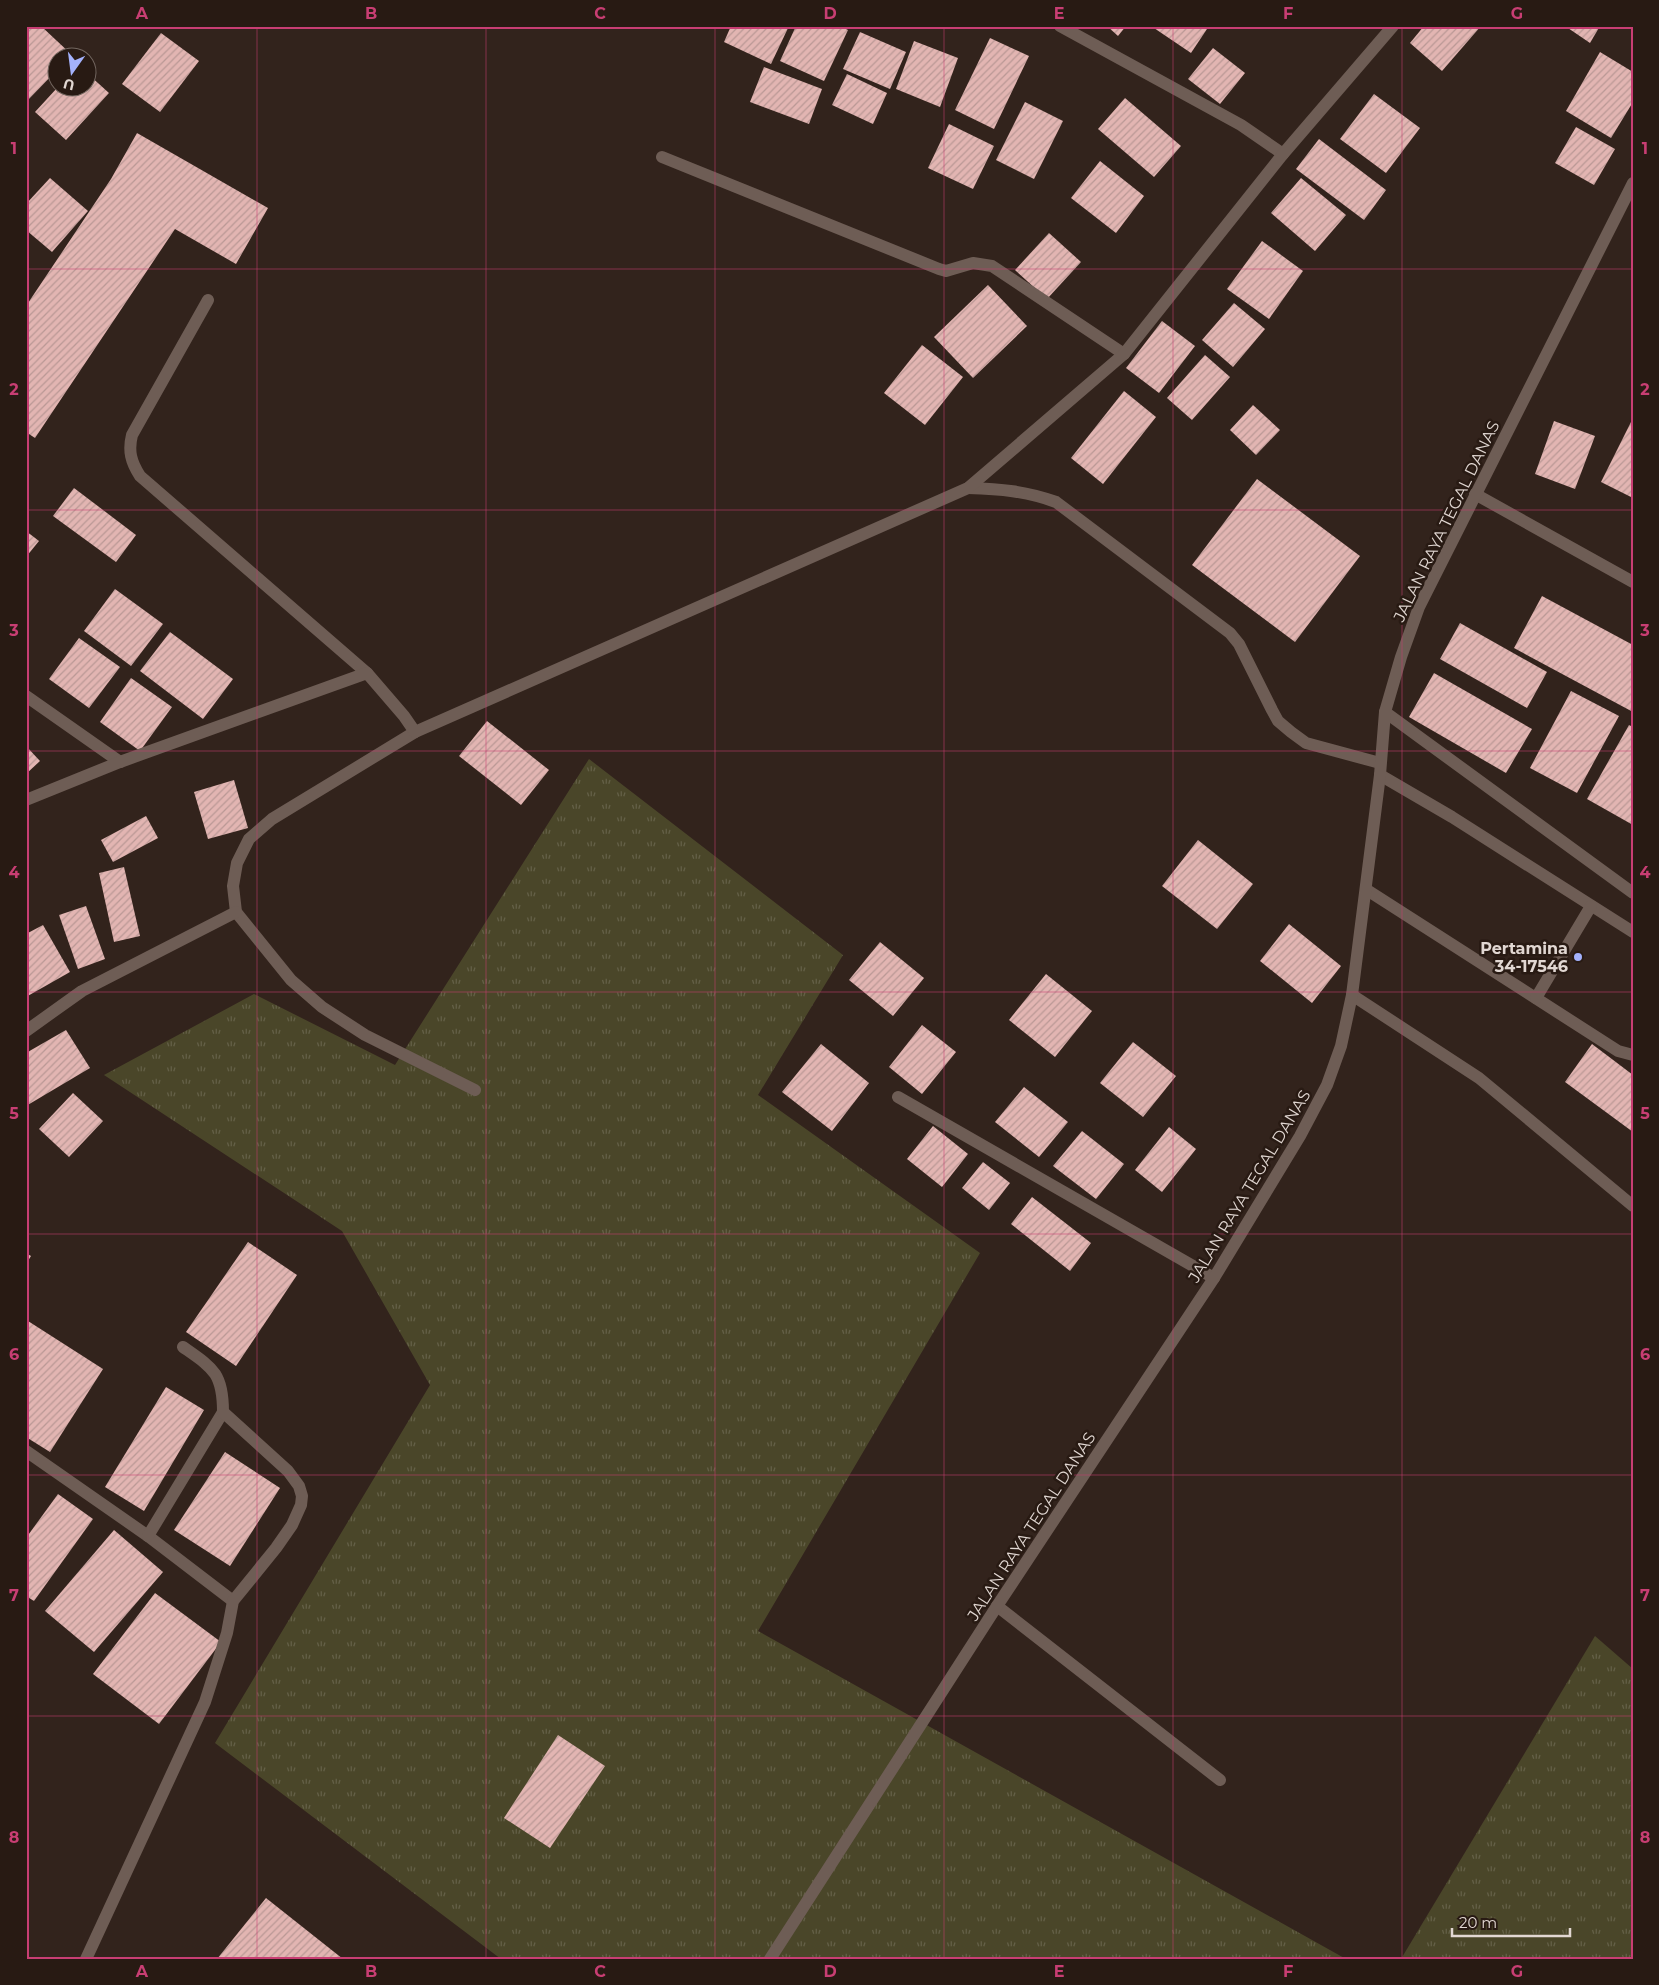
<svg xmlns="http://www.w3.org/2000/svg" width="1659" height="1985" font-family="Montserrat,sans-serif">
	<defs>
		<pattern id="grass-tufts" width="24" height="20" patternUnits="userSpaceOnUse" patternTransform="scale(1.25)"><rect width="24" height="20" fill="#4a4629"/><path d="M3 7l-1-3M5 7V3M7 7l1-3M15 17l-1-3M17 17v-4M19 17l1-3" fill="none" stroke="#646047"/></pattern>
		<pattern id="building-hatch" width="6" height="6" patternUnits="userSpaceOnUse" patternTransform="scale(1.25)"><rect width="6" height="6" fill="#e2b5b2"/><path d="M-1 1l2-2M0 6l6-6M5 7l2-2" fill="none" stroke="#ba9895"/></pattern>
	</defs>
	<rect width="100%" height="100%" fill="#32231c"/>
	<g fill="url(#grass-tufts)">
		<path d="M589 759 843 955 758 1095 980 1253 758 1631 1346 1959H501L215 1743 430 1385 342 1231 104 1075 254 994 395 1065Z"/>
		<path d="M1595 1636 1633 1669V1959H1401Z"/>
	</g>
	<g fill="url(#building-hatch)">
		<path d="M26 26H41L72 55 69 58H58V69L26 102Z"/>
		<path d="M731 26H789L771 64 724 42Z"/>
		<path d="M796 26H840L848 30 824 81 780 61Z"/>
		<path d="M1107 26H1126L1118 36Z"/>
		<path d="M1151 26H1209L1191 53Z"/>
		<path d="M1424 26H1481L1442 71 1410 43Z"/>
		<path d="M1565 26H1600L1590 43Z"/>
		<path d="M860 32 906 52 890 89 843 69Z"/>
		<path d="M161 33 199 61 160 112 122 84Z"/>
		<path d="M990 38 1029 56 994 129 955 110Z"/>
		<path d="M914 41 958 58 940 107 896 89Z"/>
		<path d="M1213 48 1245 73 1220 104 1188 79Z"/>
		<path d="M1600 52 1633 72V102L1611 138 1566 111Z"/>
		<path d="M764 67 822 89 809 124 750 102Z"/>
		<path d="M88 74 109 93 66 140 35 112 57 88H88Z"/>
		<path d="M847 74 887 93 873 124 832 105Z"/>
		<path d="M1374 94 1420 128 1386 173 1340 139Z"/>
		<path d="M1125 98 1181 146 1154 177 1098 129Z"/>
		<path d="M1025 102 1063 121 1034 179 996 160Z"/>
		<path d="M949 124 994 146 973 189 928 168Z"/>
		<path d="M1576 127 1615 149 1594 185 1555 163Z"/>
		<path d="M137 133 268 208 236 264 175 229 35 438 26 432V306L111 179Z"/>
		<path d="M1319 139 1386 190 1364 220 1296 169Z"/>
		<path d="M1100 161 1144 196 1116 233 1071 198Z"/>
		<path d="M50 178 88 211 52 252 26 230V204Z"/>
		<path d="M1301 178 1346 215 1315 251 1271 213Z"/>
		<path d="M1049 233 1081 262 1047 299 1015 270Z"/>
		<path d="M1262 241 1303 271 1269 319 1227 289Z"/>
		<path d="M988 285 1027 326 973 378 934 337Z"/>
		<path d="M1234 303 1265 329 1233 367 1202 340Z"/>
		<path d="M1162 321 1195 346 1159 393 1126 368Z"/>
		<path d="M922 345 963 377 925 425 884 393Z"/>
		<path d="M1205 355 1230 377 1192 420 1167 398Z"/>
		<path d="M1124 391 1156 417 1103 484 1071 458Z"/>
		<path d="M1253 405 1280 430 1256 455 1230 430Z"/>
		<path d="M1633 418V498L1601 482Z"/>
		<path d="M1554 421 1595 436 1575 489 1535 474Z"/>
		<path d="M1257 479 1360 556 1295 642 1192 565Z"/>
		<path d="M74 488 136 535 116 562 53 516Z"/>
		<path d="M26 531 39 541 26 557Z"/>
		<path d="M115 589 163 624 131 666 84 631Z"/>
		<path d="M1542 596 1633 645V712L1514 648Z"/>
		<path d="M1460 623 1547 672 1527 708 1440 659Z"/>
		<path d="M170 632 233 679 203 719 140 671Z"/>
		<path d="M79 638 120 667 89 708 49 679Z"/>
		<path d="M1434 673 1532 729 1506 773 1409 717Z"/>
		<path d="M131 678 172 707 140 751 100 722Z"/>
		<path d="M1571 691 1619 716 1577 793 1530 768Z"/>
		<path d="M487 721 549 770 521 805 459 756Z"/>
		<path d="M1629 725 1633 727V825L1587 799Z"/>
		<path d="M26 746 40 761 26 774Z"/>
		<path d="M234 780 248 828 208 839 194 792Z"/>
		<path d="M146 816 158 838 113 862 101 840Z"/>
		<path d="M1198 840 1253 884 1217 929 1162 886Z"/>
		<path d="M124 867 140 936 114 942 99 873Z"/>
		<path d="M86 906 105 959 78 969 59 915Z"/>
		<path d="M1289 924 1341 966 1312 1003 1260 961Z"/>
		<path d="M43 925 70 972 26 997V934Z"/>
		<path d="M880 942 924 978 893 1016 849 980Z"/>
		<path d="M1046 974 1092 1011 1055 1057 1009 1020Z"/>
		<path d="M922 1025 956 1052 922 1094 889 1067Z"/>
		<path d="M66 1030 90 1068 26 1106V1053Z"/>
		<path d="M1133 1042 1176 1076 1143 1117 1100 1083Z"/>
		<path d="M821 1044 869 1083 832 1131 782 1092Z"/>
		<path d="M1592 1044 1633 1075V1132L1565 1082Z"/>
		<path d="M1024 1087 1068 1122 1039 1157 995 1122Z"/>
		<path d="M73 1093 103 1121 69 1157 39 1129Z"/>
		<path d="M933 1126 968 1154 942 1187 907 1159Z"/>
		<path d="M1169 1127 1196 1149 1162 1192 1135 1170Z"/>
		<path d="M1082 1131 1124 1164 1096 1199 1053 1166Z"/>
		<path d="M983 1162 1010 1183 989 1210 962 1188Z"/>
		<path d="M1032 1197 1091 1243 1070 1271 1011 1224Z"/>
		<path d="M248 1242 297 1275 236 1366 186 1332Z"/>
		<path d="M26 1253 31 1256 26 1264Z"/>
		<path d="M28 1321 103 1369 50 1452 26 1437V1324Z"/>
		<path d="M166 1387 204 1410 144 1511 105 1487Z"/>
		<path d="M225 1452 280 1488 230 1566 174 1530Z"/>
		<path d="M58 1494 93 1519 34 1601 26 1596V1538Z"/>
		<path d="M114 1530 163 1572 94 1652 45 1611Z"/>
		<path d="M155 1593 221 1642 159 1724 93 1674Z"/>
		<path d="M558 1735 605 1766 550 1848 504 1818Z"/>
		<path d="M266 1898 343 1959H217Z"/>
	</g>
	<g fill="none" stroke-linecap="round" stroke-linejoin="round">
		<g stroke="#6e5d55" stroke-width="12">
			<path d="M1060 26 1241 125 1283 154"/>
			<path d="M662 157 939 269 946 271 973 263 992 266 1124 354"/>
			<path d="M208 300 132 435C128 451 131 462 140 476L367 673"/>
			<path d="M968 488C1000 489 1026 491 1056 502L1230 633 1239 644 1272 710 1278 721 1291 732 1306 743 1380 763"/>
			<path d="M1475 494 1633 582"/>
			<path d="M26 696 120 762"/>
			<path d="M1385 712 1633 893"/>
			<path d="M415 732 272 819 249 839 237 863 233 886 236 912 291 980 322 1007 365 1035 475 1090"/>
			<path d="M1380 775 1452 817 1633 932"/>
			<path d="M26 800 120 762 367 673 404 716 415 732 968 488 1124 354 1283 154 1393 26"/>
			<path d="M1367 890 1618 1051 1633 1055"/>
			<path d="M1352 995 1479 1078 1633 1206"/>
			<path d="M1536 998 1591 906"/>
			<path d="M26 1031 82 991 236 912"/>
			<path d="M898 1097 1214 1278"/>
			<path d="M26 1451 148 1536 233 1601"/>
			<path d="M148 1536 223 1412"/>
			<path d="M997 1606 1220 1780"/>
			<path d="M86 1959 205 1702 227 1633 233 1601 276 1548 292 1525 301 1505 302 1496 299 1486 288 1471 223 1412C223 1373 213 1368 183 1347"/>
			<path d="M770 1959 997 1606 1214 1278 1300 1136 1327 1085 1341 1046 1352 995 1380 775 1385 712 1401 657 1419 607 1633 183"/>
		</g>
	</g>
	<path fill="none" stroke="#c83e73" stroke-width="1" stroke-opacity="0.55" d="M257 26V1959M486 26V1959M715 26V1959M944 26V1959M1173 26V1959M1402 26V1959M26 269H1633M26 510H1633M26 751H1633M26 992H1633M26 1234H1633M26 1475H1633M26 1716H1633"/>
	<circle fill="#a4b2fc" stroke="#281a13" stroke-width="2" cx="1578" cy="957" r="5"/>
	<g text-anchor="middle" stroke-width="5" stroke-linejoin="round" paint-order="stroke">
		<g font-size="16" fill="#e1d7d2" stroke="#281a13">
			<text transform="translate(1446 521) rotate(-64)" y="6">JALAN RAYA TEGAL DANAS</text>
			<text transform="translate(1249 1186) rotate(-59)" y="6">JALAN RAYA TEGAL DANAS</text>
			<text transform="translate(1031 1526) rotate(-57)" y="6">JALAN RAYA TEGAL DANAS</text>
		</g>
		<g font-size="16" font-weight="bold" fill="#e1d7d2" stroke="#281a13" text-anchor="end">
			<text x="1568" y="954">Pertamina<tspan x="1568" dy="18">34-17546</tspan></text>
		</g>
	</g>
	<rect width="1659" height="1985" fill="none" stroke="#281a13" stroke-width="55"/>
	<g transform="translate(72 72) rotate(194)"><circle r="24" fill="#281a13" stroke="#72665f"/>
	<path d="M0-4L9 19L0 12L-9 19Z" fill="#a4b2fc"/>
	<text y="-8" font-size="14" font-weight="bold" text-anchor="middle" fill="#e1d7d2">U</text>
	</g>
	<path d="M1452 1928v8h118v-8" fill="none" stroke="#e1d7d2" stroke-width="2.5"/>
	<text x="1459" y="1928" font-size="15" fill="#e1d7d2" stroke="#281a13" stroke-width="4" paint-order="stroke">20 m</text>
	<rect x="28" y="28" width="1604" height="1930" fill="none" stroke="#c83e73" stroke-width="2"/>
	<g font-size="16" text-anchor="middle" font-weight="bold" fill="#c83e73">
		<text x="142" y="19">A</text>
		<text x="371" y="19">B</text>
		<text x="600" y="19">C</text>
		<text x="830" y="19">D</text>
		<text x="1059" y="19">E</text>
		<text x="1288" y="19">F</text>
		<text x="1517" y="19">G</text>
		<text x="14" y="154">1</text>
		<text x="1645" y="154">1</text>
		<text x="14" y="395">2</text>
		<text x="1645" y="395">2</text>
		<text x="14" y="636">3</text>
		<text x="1645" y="636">3</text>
		<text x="14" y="878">4</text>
		<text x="1645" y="878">4</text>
		<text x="14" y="1119">5</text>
		<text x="1645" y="1119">5</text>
		<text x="14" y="1360">6</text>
		<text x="1645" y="1360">6</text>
		<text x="14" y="1601">7</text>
		<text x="1645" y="1601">7</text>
		<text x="14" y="1843">8</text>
		<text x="1645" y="1843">8</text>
		<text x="142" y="1977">A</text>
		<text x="371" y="1977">B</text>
		<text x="600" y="1977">C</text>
		<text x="830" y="1977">D</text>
		<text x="1059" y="1977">E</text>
		<text x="1288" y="1977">F</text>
		<text x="1517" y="1977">G</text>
	</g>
</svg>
